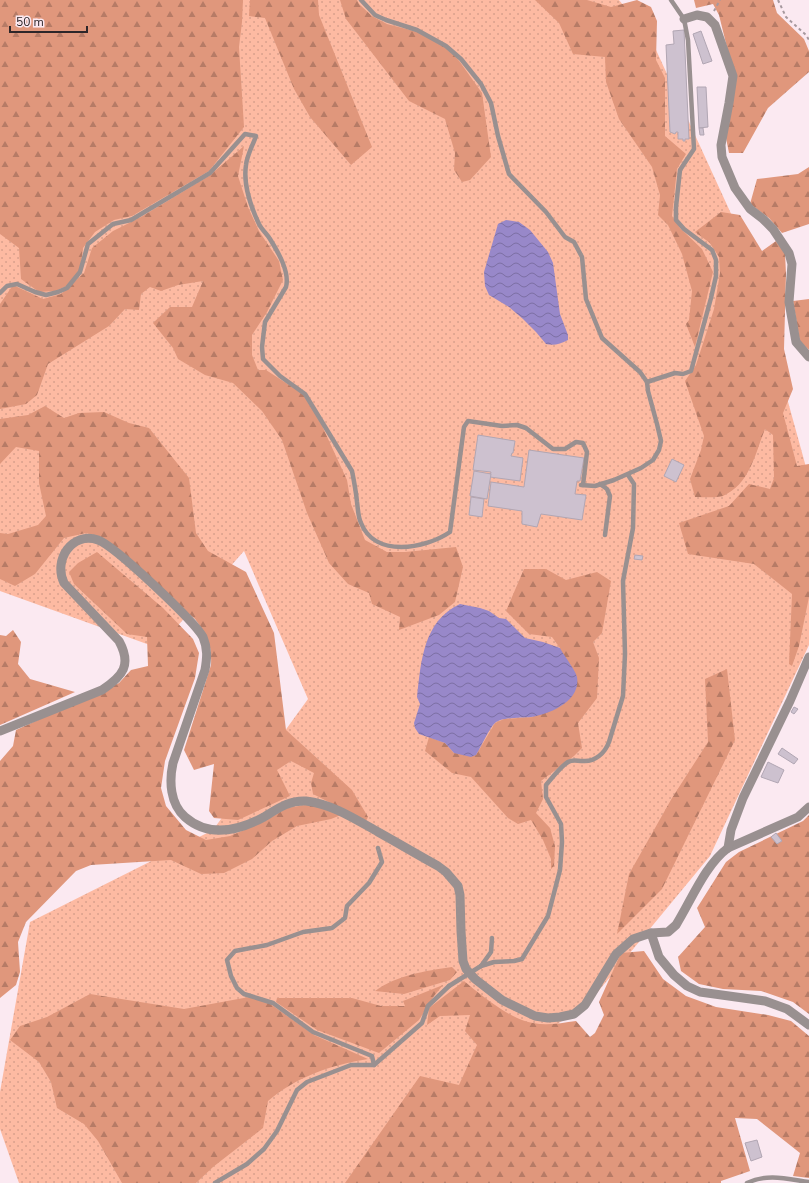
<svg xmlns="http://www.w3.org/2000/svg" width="809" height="1183" font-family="'Nunito Sans',sans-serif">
	<defs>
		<pattern id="grass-dots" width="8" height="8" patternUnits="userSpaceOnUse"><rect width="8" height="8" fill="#fdbaa2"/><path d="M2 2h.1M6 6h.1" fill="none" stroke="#d9a08c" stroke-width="1.8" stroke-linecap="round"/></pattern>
		<pattern id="forest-firs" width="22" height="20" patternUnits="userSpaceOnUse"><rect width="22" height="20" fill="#e0977c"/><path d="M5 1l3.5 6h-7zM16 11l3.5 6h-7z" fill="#b67b66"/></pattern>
		<pattern id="water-waves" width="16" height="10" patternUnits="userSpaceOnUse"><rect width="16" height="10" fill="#9888c9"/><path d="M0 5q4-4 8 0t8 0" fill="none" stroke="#7c6fa3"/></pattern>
	</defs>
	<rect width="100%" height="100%" fill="#fbe9f1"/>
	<path fill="url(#grass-dots)" d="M219 0H619L651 39 744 242 809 478V645L710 856 596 994 378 1165 368 1183H19L0 1129V1092L30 922 213 830 308 699 244 551 158 648 0 591V198Z"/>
	<g fill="url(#forest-firs)">
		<path d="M0 0H243L242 22 239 47 244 127 209 171 132 216 114 220 95 232 83 248 80 271 69 285 55 291 39 292 21 279 19 248 0 234Z"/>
		<path d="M250 0H318L319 15 372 147 351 165 310 117 294 89 265 18 249 16Z"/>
		<path d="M340 0H357L359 4 372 16 387 24 418 32 447 47 460 62 482 93 491 157 470 180 462 182 454 170 455 153 445 119 409 101 346 19Z"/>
		<path d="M535 0H587L611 7 637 0 651 7 657 21 656 60 665 78V136L686 154 677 169 672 216 680 228 702 249 713 272 695 347 686 324 689 320 692 291 682 254 668 225 658 215 660 195 652 167 619 119 606 82 605 57 573 54 559 23Z"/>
		<path d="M694 0H773L777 13 804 39 809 51V72L768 108 743 153H729L726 138 735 80 719 15 713 4 696 8Z"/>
		<path d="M244 146 238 176 248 207 259 231 279 261 283 280 267 312 252 335V355L258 370H266L303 394 318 417 347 480 351 504 365 540 387 552H405L456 547 463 567 455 602 439 615 399 630 400 617 372 604 369 593 348 584 329 563 307 513 282 440 262 411 233 383 205 375 178 359 173 348 153 323 170 307H192L203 281 178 285 161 291 150 287 141 294 139 310 125 309 109 326 48 364 37 395 26 404 0 409V304L13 285 43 299 61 294 84 273 92 248 113 231 141 217 209 176Z"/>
		<path d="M809 167V224L782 233 769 218 750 204 757 179 798 174Z"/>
		<path d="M721 212 740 215 762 251 776 241 785 253 786 274 784 349 793 389 783 413 797 466 809 464V597L799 646 792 666 789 664 792 594 754 564 688 554 679 523 729 506 749 484 770 489 774 478 773 435 765 429C755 454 750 484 723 496 717 498 702 497 695 497L690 479 701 450 704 436 685 381 696 365 714 309 720 273 719 257 710 243 695 232Z"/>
		<path d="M809 299V350L800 342 793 301Z"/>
		<path d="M45 406 64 418 79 413 104 412 129 423 149 428 189 478 196 533 208 551 246 572 274 633 286 730 352 790 368 817 366 821 313 794 311 783 314 773 291 761 277 770 290 796 238 820 214 818 209 811 214 764 194 770 184 750 211 665C212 643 207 636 195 619L101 537 86 533 64 538 35 574 15 586 0 579V533L8 534 38 525 46 516 39 483V451L16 447 0 464V419L28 415Z"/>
		<path d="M97 552 163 608 193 639 199 653 195 678 165 761 161 788 166 806 186 830 206 840 230 836 263 822 287 808 305 805 318 806 341 815 331 819 297 826 272 841 252 859 224 873 201 874 171 860 91 865 76 871 26 922 18 942 20 972 16 985 0 998V761L13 746 16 730 119 683 131 670 148 666 147 637 127 634 74 584 69 572 78 563Z"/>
		<path d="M524 569H546L566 580 597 572 611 581 602 633 593 642 599 658 597 698 578 723 582 748 574 756 541 781 543 799 536 813 550 828 555 846 554 866 551 869V859L543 840 531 820 518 824 508 818 471 777 452 773 425 751 429 737 445 743 454 753 476 755 495 723 504 719 533 717 560 648 552 637 529 634 506 611Z"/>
		<path d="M13 630 21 642 18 664 30 679 75 692 0 725V635L6 636Z"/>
		<path d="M727 669 735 740 662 889 617 934 629 874 672 798 708 742 705 679Z"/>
		<path d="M809 815V1014L793 1002 761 991 723 989 699 984 681 971 678 957 705 927 697 908 726 862 739 852 803 821Z"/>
		<path d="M644 951 663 979 686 996 716 1007 768 1015 791 1021 809 1036V1178L793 1176 800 1153 757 1119 735 1118 750 1171 721 1181V1183H345L420 1076 459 1085 477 1045 465 1031 470 1015 440 1016 427 1025 429 1008 464 981C481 995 511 1020 533 1023 547 1026 561 1023 576 1021L590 1037 595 1033 604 1015 599 1002 621 953Z"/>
		<path d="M452 967 457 972 450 980 404 994 375 991C397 975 425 971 452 967Z"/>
		<path d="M443 985 434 996 419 1020 379 1053 317 1030 276 1002 277 998H352L381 1006H405L403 1001Z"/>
		<path d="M90 994 184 1009 249 997 269 1003 314 1035 368 1059C331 1065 296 1077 268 1101L263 1128 213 1167 196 1183H122L98 1141 84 1124 57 1108 51 1082 39 1062 10 1040 20 1026 47 1017Z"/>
	</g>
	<g fill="url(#water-waves)">
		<path d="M506 220 519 222 530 230 548 252 553 263 560 314 568 335V340C560 344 554 346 546 344L536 332 523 319 509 307 489 295 485 286 484 272 498 224Z"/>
		<path d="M460 604 480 608 489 611 499 618 506 619 525 638 543 642 560 648C563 654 576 671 577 677 581 701 550 714 531 717 522 718 501 717 495 723 490 727 480 749 476 755L471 757 454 753 445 743 419 734 415 728 414 723 420 704 417 697C421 662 423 621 460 604Z"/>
	</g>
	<g fill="#cdc1cf" stroke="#b1a6b3">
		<path d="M684 30 689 139H685V141H683V139H678V132H676L675 134 670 132 666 45 674 44 673 31Z"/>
		<path d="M701 31 712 61 703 64 693 34Z"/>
		<path d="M697 87H706L708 127 699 128Z"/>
		<path d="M699 128H703L704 135H700Z"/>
		<path d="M478 435 515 441 513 453H512L511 456 523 458 520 481 490 477 491 472 473 470Z"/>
		<path d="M529 450 584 458 580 481H577L575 494 586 495 582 520 541 514 537 527 522 524V511L488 506 491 482 524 487Z"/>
		<path d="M672 459 684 465 676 482 664 476Z"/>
		<path d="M474 471 491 474 487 499 470 496Z"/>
		<path d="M471 497 484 499 482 517 469 515Z"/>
		<path d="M635 555 643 556 642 560 634 559Z"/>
		<path d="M794 707 798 709 794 714 791 712Z"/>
		<path d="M782 748 798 759 794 764 778 754Z"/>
		<path d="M768 762 784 770 778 783 761 777Z"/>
		<path d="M776 833 782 841 777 844 771 837Z"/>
		<path d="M757 1140 762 1157 751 1161 745 1143Z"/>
	</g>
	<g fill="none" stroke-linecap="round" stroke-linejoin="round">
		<g stroke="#a6989e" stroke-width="2" stroke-dasharray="3 3" stroke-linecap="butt">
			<path d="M778 0 786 17 806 35 809 40"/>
			<path d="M714 11 720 0"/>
		</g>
		<g stroke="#999090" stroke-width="4.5">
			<path d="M361 0 375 15 386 20 417 30 446 46 461 59 481 84 491 103 498 136 509 174 546 212 565 237 574 242 582 257 586 299 602 338 640 372 647 382 648 391 657 424 661 441 659 450 653 460 641 468 614 480 595 486 581 485"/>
			<path d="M0 293 7 286 17 284 35 292 46 295 58 292 67 288 80 272 88 244 113 224 131 220 210 173 245 134 256 136C253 145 247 155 246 165 243 184 251 207 259 224 262 230 267 234 270 239 278 252 290 272 286 287L265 322 262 347 263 359 280 376 305 394 352 471C354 481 356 491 357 502 358 509 358 517 361 523 375 558 425 549 450 532L464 427 468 421 502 426 517 425 526 428 553 449H565L576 442 583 443 587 452 583 485"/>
			<path d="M647 382 675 373 683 374 691 371 711 298 716 276V260L712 250 684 229 676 220V207L680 170 694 149 688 40 684 19 671 0"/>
			<path d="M600 484 607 489 610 496 605 535"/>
			<path d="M481 966 494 962 514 961 522 959 548 916 560 870 562 842 561 824 546 797V785C552 778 560 767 568 762 573 759 577 761 583 761 595 762 605 753 609 742L623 696 625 654 623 581 633 528 634 484 628 475"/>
			<path d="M481 966 491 952 492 938"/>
			<path d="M374 1065 372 1056 313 1032 273 1003 244 994 237 988 231 976 227 960 235 951 267 945 303 932 332 928 345 918 347 906 369 883 382 862 378 848"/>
			<path d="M215 1183 247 1164 264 1149 277 1131 297 1090 307 1082 351 1065H374L422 1023 428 1006 449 986"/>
			<path d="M747 1183C767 1173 788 1179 809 1182"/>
		</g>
		<g stroke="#999090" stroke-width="9">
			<path d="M684 19 697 15 707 17 715 25 733 76 729 103 721 145 722 157 735 188 750 209 763 219 773 229 789 253 792 264 789 302 796 342 809 357"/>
			<path d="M0 731 102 690C123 676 132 665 119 641L64 583C53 560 72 531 98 540 115 546 194 621 203 637 208 649 207 658 205 670L173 763C169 781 170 804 185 817 209 838 238 831 264 817 277 809 289 800 306 801 332 804 355 819 378 832 398 843 418 855 438 866L446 872 458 886 460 895 461 931 463 961 466 969 475 979 502 1000 535 1016 548 1018 560 1017 574 1014 585 1005 616 954 633 939 651 933 668 932 676 925C691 901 705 865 728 848L798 817 809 807"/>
			<path d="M728 848 731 830 743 798 790 701 809 657"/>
			<path d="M651 933 659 957 674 975 687 986 700 992 765 1001 787 1009 809 1025"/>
		</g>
		<path stroke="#999090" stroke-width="4.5" d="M449 986 481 966"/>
	</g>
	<path d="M10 26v6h77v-6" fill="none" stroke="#2d2629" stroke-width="2"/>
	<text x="16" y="26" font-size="12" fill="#2d2629" stroke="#fbe9f1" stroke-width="3" paint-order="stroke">50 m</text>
</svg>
